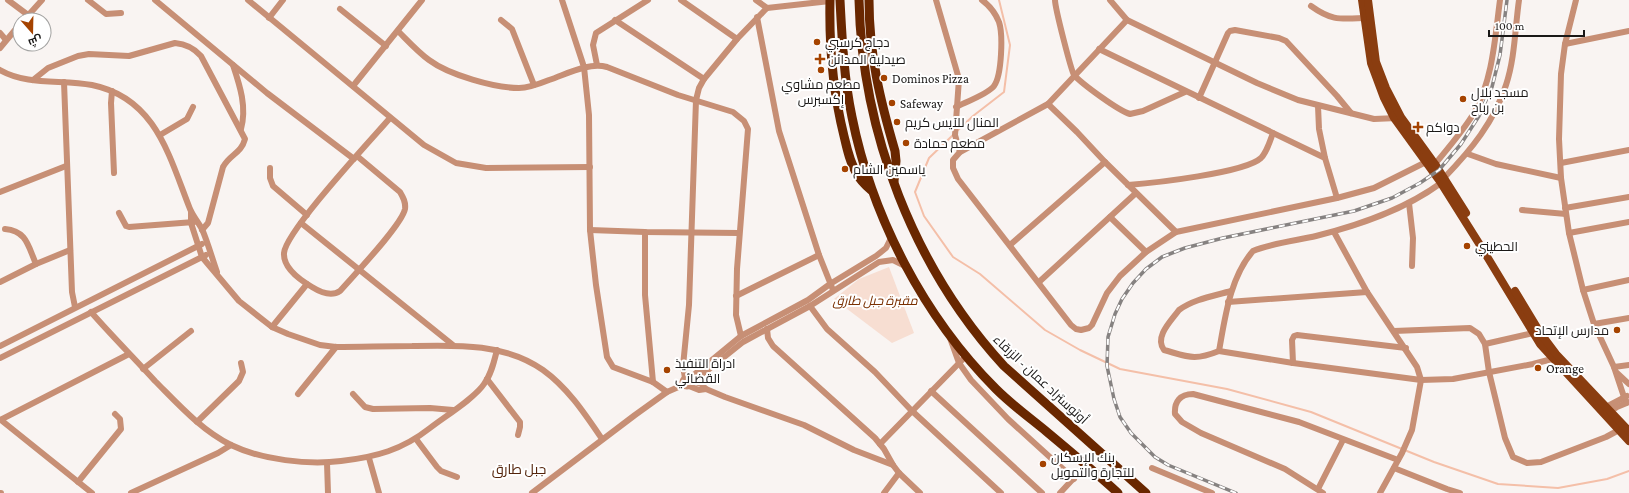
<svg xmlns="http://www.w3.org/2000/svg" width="1629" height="493" font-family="'Crimson Pro',Cairo,serif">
	<rect width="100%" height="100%" fill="#f9f4f2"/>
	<path fill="#f7ded2" d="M889 267 914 333 892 343 834 299 859 279Z"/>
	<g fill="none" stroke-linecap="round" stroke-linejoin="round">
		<g stroke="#f4bfa8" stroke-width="2">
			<path d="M956 132 973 116 1004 92 1010 45 999 0"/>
			<path d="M953 135 929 158 915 192 924 216 953 257 980 274 1045 330 1080 350 1120 369 1227 389 1311 412 1434 462 1498 484 1558 488 1607 479 1629 471"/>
		</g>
		<g stroke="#c78f75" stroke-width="6">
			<path d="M8 0 28 15"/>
			<path d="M88 0 106 14 121 13"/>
			<path d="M155 0 267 93 354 159"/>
			<path d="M248 0 424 145 456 163 486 168 590 167"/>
			<path d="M562 0 584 67 589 115 590 230 596 285 607 357 613 367 653 382 667 392"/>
			<path d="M681 0 737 39"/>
			<path d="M756 0 767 8"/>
			<path d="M936 0 959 79 955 135 960 152"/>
			<path d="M1055 0C1055 8 1071 70 1074 75 1082 84 1119 111 1130 114L1143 111 1185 92"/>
			<path d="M1110 0 1127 20 1257 83 1298 100 1374 119 1397 118"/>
			<path d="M1576 0 1565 44 1561 74 1559 139 1561 178 1569 233 1583 290 1594 324 1614 367 1626 403"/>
			<path d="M1311 6C1332 21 1340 19 1364 18"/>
			<path d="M340 9 386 46"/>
			<path d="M757 17 779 131 819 255 833 290"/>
			<path d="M269 18 283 0"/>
			<path d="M24 20 42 0"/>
			<path d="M501 20 512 29 534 85"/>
			<path d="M615 20 704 79"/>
			<path d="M1127 20 1048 104 960 152 953 160V168L958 179 1071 325 1076 329 1081 330 1089 328 1092 325 1107 293 1120 276 1146 252 1176 232 1337 198 1374 188 1426 162"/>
			<path d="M398 31C408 41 418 52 429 60 449 75 495 88 519 88 529 88 539 84 549 80 567 74 588 62 607 67L678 95 733 112 744 121 748 129 737 269 736 315 741 336"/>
			<path d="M0 33 6 40"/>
			<path d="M1565 44 1629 31"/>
			<path d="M0 48 20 24"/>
			<path d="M1099 49 1325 158 1337 198"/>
			<path d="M233 65C240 86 247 107 241 129"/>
			<path d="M597 65 593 45 596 33 648 0"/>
			<path d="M0 70C28 86 62 79 92 85 156 98 169 156 190 209 193 216 198 222 202 229 208 243 212 258 217 272"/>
			<path d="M33 80 48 68 78 56 89 54 129 56 175 43C186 44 194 48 201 56L245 139C241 154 230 154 223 167L208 223 202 230"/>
			<path d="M64 82 72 292 75 307"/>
			<path d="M353 86 422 0"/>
			<path d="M112 91 111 103 114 173"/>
			<path d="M1199 98 1228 33 1230 31 1235 30 1279 38 1286 41 1337 96 1351 113"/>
			<path d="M1048 104 1077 132 1105 162 1176 232"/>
			<path d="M1318 106 1319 129 1325 158"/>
			<path d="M956 107C966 102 988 94 994 86 1002 75 1003 34 999 22 995 12 990 6 982 0"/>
			<path d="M160 135 187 119 193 107"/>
			<path d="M1468 154 1496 164 1561 178"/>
			<path d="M357 156 400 192C403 197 406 202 405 209 402 225 353 276 340 291 331 297 320 292 312 287 300 280 283 268 284 253 286 231 371 140 390 118"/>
			<path d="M1561 163 1629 150"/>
			<path d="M1435 164C1449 147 1463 131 1474 113 1493 79 1495 37 1500 0"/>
			<path d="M270 168V178L273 186 307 215"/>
			<path d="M1444 178C1471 150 1494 122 1506 85 1515 58 1515 28 1519 0"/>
			<path d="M1441 183C1404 210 1360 225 1316 236 1299 240 1268 244 1253 251 1230 277 1225 318 1219 351L1293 363 1421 380 1453 379 1533 364 1552 359"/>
			<path d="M1128 185C1153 183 1245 173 1261 158 1267 152 1270 141 1273 133"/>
			<path d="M0 192 66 166"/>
			<path d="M1409 203 1413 238 1412 266"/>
			<path d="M1565 208 1629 197"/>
			<path d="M1522 210 1566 214"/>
			<path d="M191 212V223L202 257 239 301 272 327 288 334 320 345 336 347C361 347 386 346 412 346 456 345 505 343 543 370 568 388 585 414 602 439"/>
			<path d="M119 213 126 226 129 227 194 222"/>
			<path d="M1110 217 1146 252"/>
			<path d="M301 223 453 345"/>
			<path d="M5 229C27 231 28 246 36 264"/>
			<path d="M590 230 645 232 739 233"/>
			<path d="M645 232V295L653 382"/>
			<path d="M1334 232 1367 292 1417 367 1421 380 1412 430 1402 453 1380 493"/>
			<path d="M1569 233 1629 222"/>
			<path d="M1010 245 1105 162"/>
			<path d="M0 282 36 264 70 250"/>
			<path d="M1039 282 1136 193"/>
			<path d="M1583 290 1629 280"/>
			<path d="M736 296 819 255"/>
			<path d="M1228 302 1367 292"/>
			<path d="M810 306 827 329 875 372 911 410 1001 493"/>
			<path d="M91 312C112 336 134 358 155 381 178 404 201 430 231 445 262 460 308 465 341 461 376 457 402 450 430 428 444 417 475 398 484 384 491 375 494 362 497 350"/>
			<path d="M1594 324 1629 318"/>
			<path d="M272 327 307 284"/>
			<path d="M767 329 768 338 773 346 875 438 884 449 893 465"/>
			<path d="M1394 331 1470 328 1479 334 1485 344 1489 372 1505 438 1513 457 1527 463 1541 462 1606 437 1619 430"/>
			<path d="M950 338 959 363 971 380 1008 419 1074 479"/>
			<path d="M1485 344 1533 333"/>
			<path d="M0 346 202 244"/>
			<path d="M1219 351C1194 361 1189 357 1164 350 1154 337 1171 321 1179 310 1194 299 1214 296 1231 291"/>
			<path d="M0 358 206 255"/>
			<path d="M1293 363 1292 340 1294 336 1297 335 1406 348"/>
			<path d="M1614 367 1629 365"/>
			<path d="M143 369 191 331"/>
			<path d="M1617 373 1629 384"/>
			<circle cx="687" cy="382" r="4.5"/>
			<path d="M685 378 683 366 689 305 696 100 699 88 704 79 737 39 764 11 767 8 830 1"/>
			<path d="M690 378 741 336 808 300 830 284 876 256 886 248 892 236"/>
			<path d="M487 379 520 422V427L518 435"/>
			<path d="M691 381 708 370 743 342 810 306 879 262 893 260 905 266"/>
			<path d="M692 381 701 384 706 389 725 397 804 425 854 450 893 465 899 473 920 493"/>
			<path d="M689 386 699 390 706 389"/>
			<path d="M931 391 1042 493"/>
			<path d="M298 394 336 347"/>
			<path d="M353 394 365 407 373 409 430 408 453 410"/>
			<path d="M1604 408 1627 396"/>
			<path d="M1608 413 1617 407 1629 402"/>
			<path d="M0 420 129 354"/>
			<path d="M1 420 92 493"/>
			<path d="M197 422 239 381 243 372 241 363"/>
			<path d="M416 439 437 467 441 471 457 477"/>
			<path d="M880 444 966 356"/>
			<path d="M369 458 379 493"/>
			<path d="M327 463 328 493"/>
			<path d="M1152 468 1212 493"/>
			<path d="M1394 468 1447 489 1460 493"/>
			<path d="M78 482 121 429 120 419 115 414"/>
			<path d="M1318 489 1343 440"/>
			<path d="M0 493H1"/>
			<path d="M131 493 218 453 231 445"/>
			<path d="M532 493 635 415 667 392 683 385"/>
			<path d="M884 493 899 473"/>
			<path d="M1060 493 1086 465"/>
			<path d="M1323 493 1285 469 1201 433 1182 422 1175 414C1174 402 1180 394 1193 394L1299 422 1398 460"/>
		</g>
		<g stroke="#8a3d10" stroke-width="8">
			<path d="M1362 0 1371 63 1384 98 1394 118 1441 183 1480 245 1540 344 1629 441"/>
			<path d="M1368 0 1376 62 1386 88 1401 117 1435 164 1466 213"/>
			<path d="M1515 291 1541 334 1556 354 1629 431"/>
		</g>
		<g stroke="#692700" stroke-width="9">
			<path d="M830 0C829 46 833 92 844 136 847 149 850 163 857 174 860 180 865 185 871 190"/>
			<path d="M840 0C842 39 844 79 852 117 872 217 924 317 996 389 1012 405 1030 418 1047 432 1071 452 1095 472 1118 493"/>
			<path d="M859 0C862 133 914 268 1004 366L1146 493"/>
			<path d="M869 0C869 54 880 100 895 151L896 161 894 181"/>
		</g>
		<defs>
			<path id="rail" d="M1236 493 1168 465 1155 457 1131 433 1120 417 1114 399 1107 366 1108 337 1115 314 1122 299 1133 283 1146 269 1162 257 1185 248 1223 238 1354 211 1392 198 1420 183 1439 170 1461 144 1479 116 1492 87 1500 55 1507 0"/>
		</defs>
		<use href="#rail" stroke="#868281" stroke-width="3.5"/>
		<use href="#rail" stroke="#fff" stroke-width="2" stroke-dasharray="6" stroke-linecap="butt"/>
	</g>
	<g fill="#a54300" stroke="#fff" stroke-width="1.5">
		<circle cx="817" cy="42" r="4"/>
		<path d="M818 53h4v4h4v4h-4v4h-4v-4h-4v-4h4z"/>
		<circle cx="821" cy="70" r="4"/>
		<circle cx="884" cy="78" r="4"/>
		<circle cx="1463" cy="99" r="4"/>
		<circle cx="892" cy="103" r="4"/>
		<circle cx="897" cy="122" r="4"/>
		<path d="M1416 121h4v4h4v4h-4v4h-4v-4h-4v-4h4z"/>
		<circle cx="906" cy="143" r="4"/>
		<circle cx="845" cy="169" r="4"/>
		<circle cx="1467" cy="246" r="4"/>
		<circle cx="1617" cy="330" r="4"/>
		<circle cx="1538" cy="368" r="4"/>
		<circle cx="667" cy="370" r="4"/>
		<circle cx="1043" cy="464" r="4"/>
	</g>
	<g text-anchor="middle" stroke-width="4" stroke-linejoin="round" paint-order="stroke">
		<g font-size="13" fill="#1a1817" stroke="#fff" text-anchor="start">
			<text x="825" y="47">دجاج كرسبي</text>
			<text x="828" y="64">صيدلية المدائن</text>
			<text x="892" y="83">Dominos Pizza</text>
			<text x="821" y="89" text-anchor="middle">مطعم مشاوي<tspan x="821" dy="15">إكسبرس</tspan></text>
			<text x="1471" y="97">مسجد بلال<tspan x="1471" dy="15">بن رباح</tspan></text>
			<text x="900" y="108">Safeway</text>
			<text x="905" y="127">المنال للآيس كريم</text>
			<text x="1426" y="132">دواكم</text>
			<text x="914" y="148">مطعم حمادة</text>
			<text x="853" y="174">ياسمين الشام</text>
			<text x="1475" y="251">الحطيني</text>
			<text x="1609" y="335" text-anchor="end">مدارس الإتحاد</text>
			<text x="675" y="368">ادراة التنفيذ<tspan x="675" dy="15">القضائي</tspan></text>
			<text x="1546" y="373">Orange</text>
			<text x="1051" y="462">بنك الإسكان<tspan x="1051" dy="15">للتجارة والتمويل</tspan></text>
		</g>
		<g font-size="13" font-style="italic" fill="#792f00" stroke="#fff">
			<text x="875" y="305">مقبرة جبل طارق</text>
		</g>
		<g font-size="13" fill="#1a1817" stroke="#fff">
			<text transform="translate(1041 379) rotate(43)" y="5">أوتوستراد عمان - الزرقاء</text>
		</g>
		<g font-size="14" fill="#53230a" stroke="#fff">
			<text x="519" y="474">جبل طارق</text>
		</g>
	</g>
	<g transform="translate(32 32) rotate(160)"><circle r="19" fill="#ffffff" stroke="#a3a3a2"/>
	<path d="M0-3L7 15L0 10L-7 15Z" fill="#a54300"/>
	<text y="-6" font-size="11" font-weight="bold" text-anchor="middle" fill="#1a1817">ش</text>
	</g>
	<path d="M1489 30v6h95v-6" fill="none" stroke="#1a1817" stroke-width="2"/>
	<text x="1495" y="30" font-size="12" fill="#1a1817" stroke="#ffffff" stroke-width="3" paint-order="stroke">100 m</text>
</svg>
